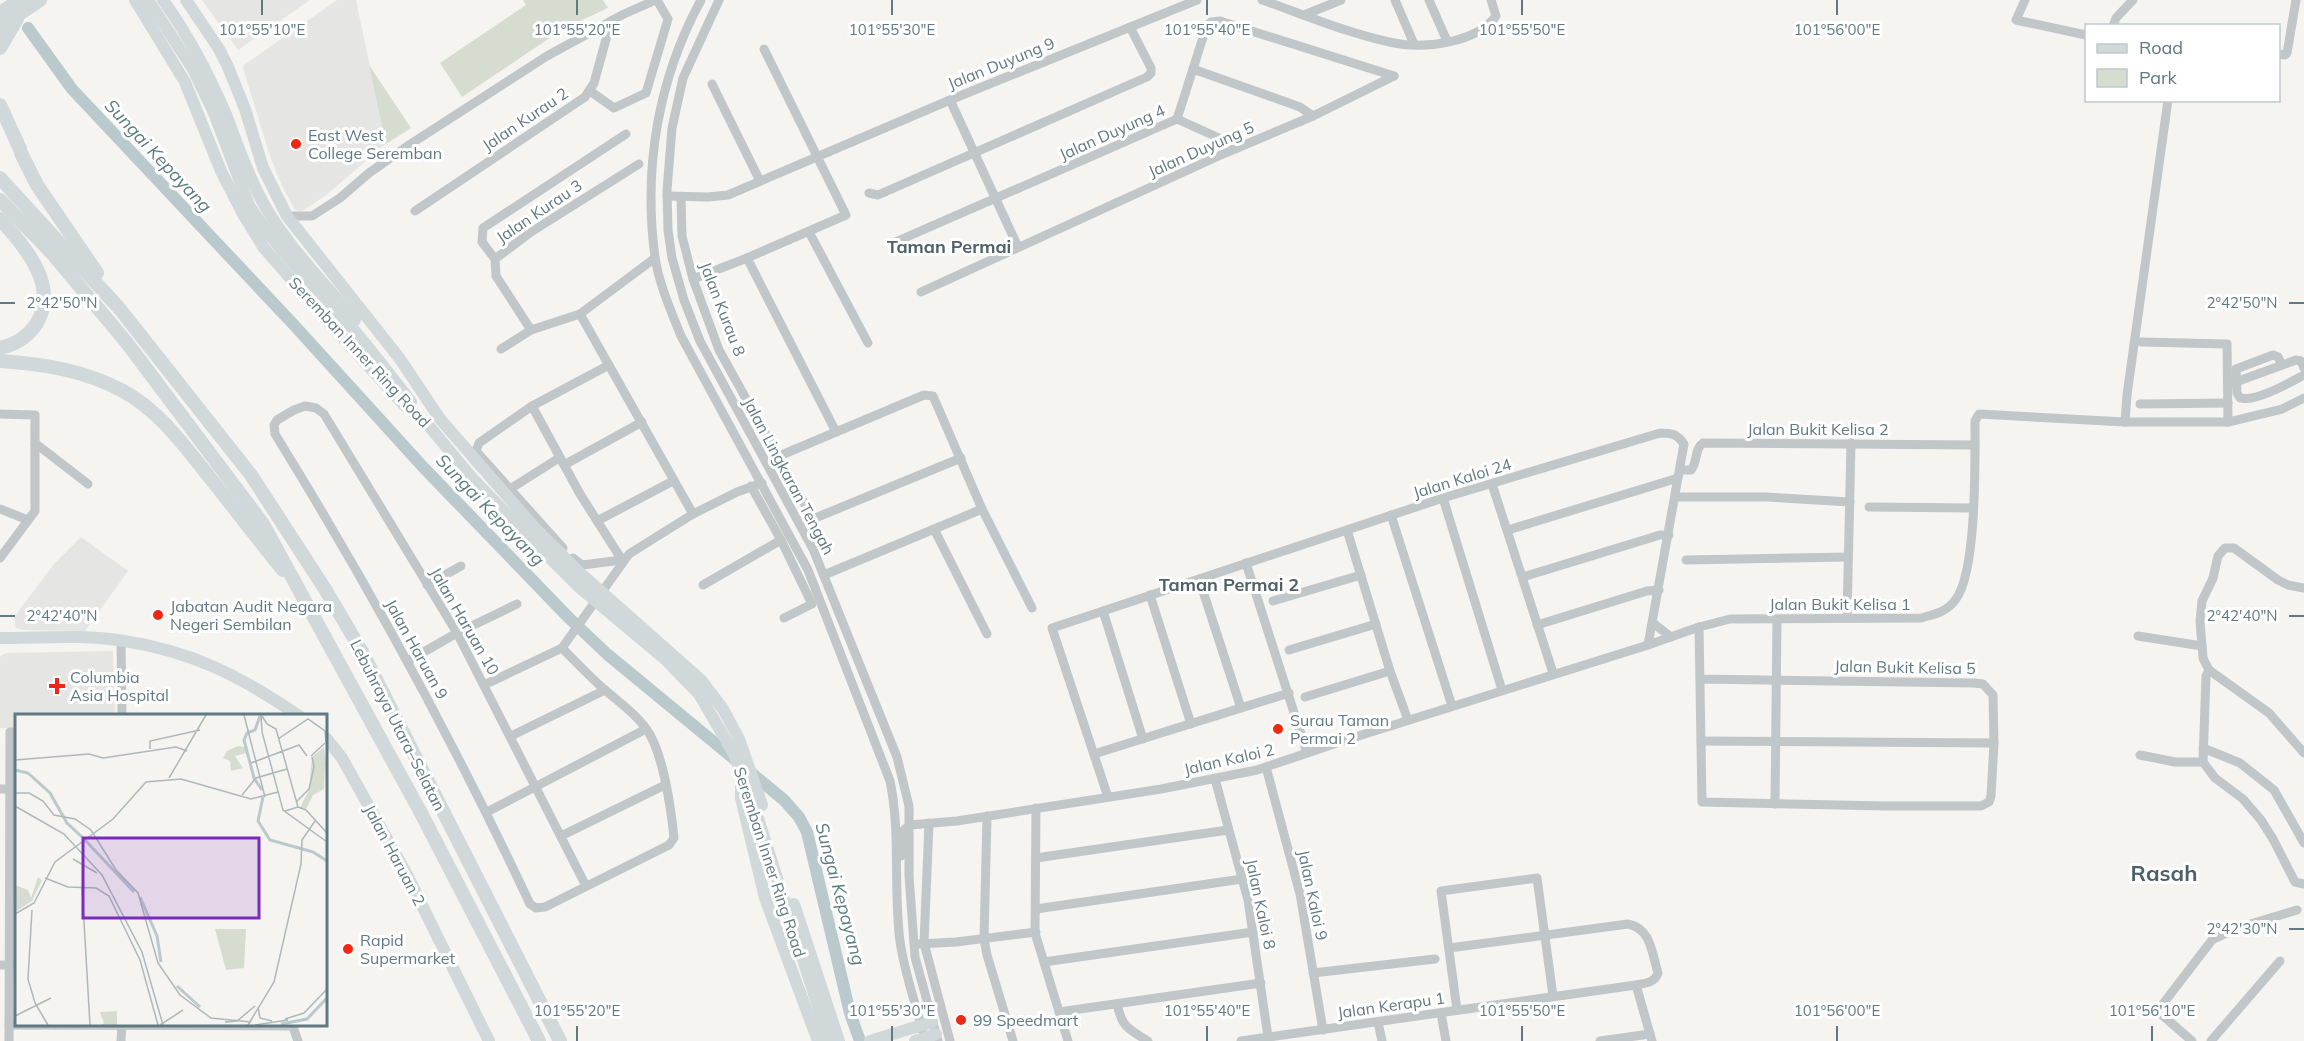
<svg xmlns="http://www.w3.org/2000/svg" width="2304" height="1041" font-family="Mulish,sans-serif">
	<rect width="100%" height="100%" fill="#f5f4f0"/>
	<g fill="#e5e5e3">
		<path d="M202 0H310L238 50Z"/>
		<path d="M337 0H356L386 144 325 196 302 211 295 210 282 186 269 153 243 68 244 65Z"/>
		<path d="M81 537 128 571 85 631 23 630 16 628 14 617 54 564Z"/>
		<path d="M113 651 115 715 16 716V728H0V657L2 655 6 653Z"/>
	</g>
	<g fill="#d6dcd0">
		<path d="M523 0H603L608 8 563 29 462 97 440 63 526 5Z"/>
		<path d="M369 65 411 128 386 144Z"/>
	</g>
	<g fill="none" stroke-linecap="round" stroke-linejoin="round">
		<path stroke="#bac9cc" stroke-width="12" d="M28 28 72 89 294 325 424 468 569 618 607 654 784 800 799 817 807 832 850 1013 860 1041"/>
		<g stroke="#c1c6c8" stroke-width="9">
			<path d="M701 0C658 79 643 168 655 257 659 284 671 311 681 336L808 570 890 781C901 833 893 888 900 941 904 971 915 1001 922 1030"/>
			<path d="M719 0 683 78 672 128 667 190 668 230 672 258 684 300 700 341 813 549 897 757 909 806V876L915 957 938 1041"/>
			<path d="M1262 0C1305 15 1349 34 1394 43 1425 49 1476 43 1496 16L1491 0"/>
			<path d="M1395 0 1414 44"/>
			<path d="M1429 0 1447 41"/>
			<path d="M2025 0 2016 20 2086 35"/>
			<path d="M1304 15 1341 0"/>
			<path d="M2113 26 2116 18 2133 0"/>
			<path d="M2278 54 2285 55 2287 53 2296 0"/>
			<path d="M1193 69 1300 107 1313 116"/>
			<path d="M712 84 760 181"/>
			<path d="M590 91 614 108 646 93 668 19 657 0"/>
			<path d="M950 100 1018 247"/>
			<path d="M1177 119 1207 25 1211 22 1220 21 1394 76"/>
			<path d="M869 193 878 195 1147 77 1151 73V68L1130 27"/>
			<path d="M667 196 708 197 728 195 950 100 1197 0"/>
			<path d="M681 197 682 236 693 279 719 350 813 519"/>
			<path d="M415 211 585 97 594 83 611 21"/>
			<path d="M287 216H312L340 198 369 173 409 145 547 56 624 14 656 0"/>
			<path d="M809 232 868 343"/>
			<path d="M893 243 1177 119 1239 147"/>
			<path d="M747 258 836 432"/>
			<path d="M495 259 482 242 483 228 626 134"/>
			<path d="M693 279 747 258 846 215 764 49"/>
			<path d="M921 292 1223 154 1313 116 1394 76"/>
			<path d="M580 314 693 514"/>
			<path d="M531 330 496 276 495 259 531 232 639 164"/>
			<path d="M2141 342 2227 344 2228 422"/>
			<path d="M501 349 531 330 580 314 655 258"/>
			<path d="M2282 365 2278 357 2273 355 2236 369 2237 393 2240 398C2256 402 2289 383 2304 375"/>
			<path d="M2233 383 2296 360 2301 361 2304 368"/>
			<path d="M2140 404 2228 403"/>
			<path d="M532 406 580 494 622 560 582 565 573 558"/>
			<path d="M0 414 35 415V511L0 558"/>
			<path d="M2125 422 2127 395 2168 100"/>
			<path d="M35 443 88 484"/>
			<path d="M779 456 924 395 933 396 982 509 1032 608"/>
			<path d="M564 465 642 422"/>
			<path d="M1680 470H1691C1698 462 1694 449 1703 443L1975 445"/>
			<path d="M1492 484 1553 673"/>
			<path d="M751 486 781 540 812 604 784 618"/>
			<path d="M510 489 559 458"/>
			<path d="M1676 497H1766L1850 502"/>
			<path d="M1443 498 1502 690"/>
			<path d="M1869 507 1973 508"/>
			<path d="M0 509 28 520"/>
			<path d="M1391 515 1452 706"/>
			<path d="M597 521 673 481"/>
			<path d="M808 521 961 458"/>
			<path d="M934 529 987 634"/>
			<path d="M1347 530 1390 671 1408 720"/>
			<path d="M1508 530 1678 478"/>
			<path d="M563 548 476 451 479 443 532 406 609 365"/>
			<path d="M1686 560 1848 557"/>
			<path d="M1246 563 1307 753"/>
			<path d="M824 575 982 509"/>
			<path d="M1523 577 1660 535H1669"/>
			<path d="M1199 579 1241 708"/>
			<path d="M427 585 461 566"/>
			<path d="M703 585 781 540"/>
			<path d="M2304 588 2288 585 2278 580 2234 548H2225L2218 556 2213 578 2202 601 2200 621 2203 658 2209 670 2269 713 2304 753"/>
			<path d="M1150 595 1191 724"/>
			<path d="M1273 601 1361 575"/>
			<path d="M1103 611 1143 739"/>
			<path d="M1847 618 1851 443"/>
			<path d="M1653 623 1671 637"/>
			<path d="M1537 625 1647 591 1659 590"/>
			<path d="M1699 627 1702 802 1887 806H1981L1989 802 1991 796 1994 743 1993 695 1983 684 1974 683 1701 679"/>
			<path d="M2138 636 2202 646"/>
			<path d="M121 640 122 716"/>
			<path d="M562 648C576 662 590 677 605 690 619 702 634 712 645 727 663 750 671 809 674 838L669 845 545 907 536 908 530 904C454 742 369 586 275 434L274 425 277 420 294 410 305 406 316 408 324 414 457 633 586 886"/>
			<path d="M1289 650 1376 624"/>
			<path d="M408 661 457 633 517 604"/>
			<path d="M2209 670 2206 676 2203 762 2215 778 2243 799 2261 820 2273 839 2295 882 2304 884"/>
			<path d="M484 685 562 648 629 554 693 514 737 492 762 483"/>
			<path d="M1305 697 1390 671"/>
			<path d="M511 736 605 690"/>
			<path d="M1701 741 1994 743"/>
			<path d="M2203 748 2240 763 2274 790 2304 843"/>
			<path d="M1094 754 1289 693"/>
			<path d="M2140 755 2175 762H2203"/>
			<path d="M1266 767 1300 894 1323 1030"/>
			<path d="M1215 779 1248 900 1268 1037"/>
			<path d="M0 789H16"/>
			<path d="M1108 797 1052 628 1443 498 1660 433C1672 433 1677 434 1684 444L1648 645"/>
			<path d="M1775 804 1777 619"/>
			<path d="M1036 808 1035 933 1068 1041"/>
			<path d="M487 812 646 729"/>
			<path d="M987 816 984 939 987 955 1013 1041"/>
			<path d="M929 823 924 943 950 1041"/>
			<path d="M910 825 957 821 1161 789 1257 770 1349 739 1648 645 1699 627 1730 619 1921 618C1935 614 1947 612 1956 599 1977 570 1975 460 1975 421L1979 414 2125 422H2228L2282 409 2304 398"/>
			<path d="M561 836 665 785"/>
			<path d="M901 856 903 831 910 825"/>
			<path d="M1036 858 1228 830"/>
			<path d="M1036 909 1242 879"/>
			<path d="M919 944 956 942 1036 932"/>
			<path d="M1044 962 1253 932"/>
			<path d="M0 965H16"/>
			<path d="M1313 973 1435 959"/>
			<path d="M1636 985 1652 1041"/>
			<path d="M1117 1004C1122 1027 1128 1029 1148 1041"/>
			<path d="M1457 1010 1441 891 1537 878 1553 996"/>
			<path d="M1059 1012 1261 983"/>
			<path d="M1441 1013 1446 1041"/>
			<path d="M1378 1022 1382 1041"/>
			<path d="M292 1024 298 1041"/>
			<path d="M9 1025 293 1026"/>
			<path d="M9 1041 10 732H16"/>
			<path d="M121 1041 122 1024"/>
			<path d="M1241 1041 1636 985C1645 983 1655 983 1658 973 1652 954 1651 928 1628 924L1449 948"/>
			<path d="M1600 1041 1650 1034"/>
			<path d="M2192 1041 2161 1014 2159 1009 2212 940 2237 928 2297 910"/>
			<path d="M2211 1041 2280 961"/>
		</g>
		<g stroke="#d0d8da" stroke-width="12">
			<path d="M135 0 185 82 221 171 243 214 264 248 339 334 404 405 429 426 472 478 527 535 580 588 666 660 699 694 734 754 754 806 829 1041"/>
			<path d="M148 0 193 69 214 113 249 205C276 249 313 284 347 322 370 348 390 375 411 402"/>
			<path d="M163 0C188 35 208 73 225 112 235 138 244 164 256 189 279 238 321 279 355 320"/>
			<path d="M186 0 219 49 228 67 245 109 263 168 287 216 400 359 440 419 534 527 579 572 701 680 723 709 739 739 762 805"/>
			<path d="M0 638C40 638 84 634 124 641 192 651 242 677 299 716"/>
			<path d="M326 738 342 758 406 873 489 1041"/>
			<path d="M741 778V798L765 898 818 1041"/>
			<path d="M794 904 839 1041"/>
			<path d="M870 1041 932 1022"/>
			<path d="M915 1041 936 1034"/>
		</g>
		<g stroke="#d0d8da" stroke-width="14">
			<path d="M0 13 20 0"/>
			<path d="M0 27 40 0"/>
			<path d="M0 48 17 19"/>
			<path d="M0 105 20 149"/>
			<path d="M21 153 37 185 97 273"/>
			<path d="M0 178 119 308 251 475 325 589 361 650 560 1041"/>
			<path d="M0 200 51 252 127 343 263 524 421 813 539 1041"/>
			<path d="M0 219C25 247 61 287 35 326 26 338 14 345 0 348"/>
			<path d="M0 361C43 364 84 370 123 391 162 412 188 451 215 484 238 513 260 542 283 570"/>
		</g>
	</g>
	<path fill="none" stroke="#617983" stroke-width="2" d="M262 0V15M577 0V15M892 0V15M1207 0V15M1522 0V15M1837 0V15M0 303H15M2289 303H2304M0 616H15M2289 616H2304M2289 929H2304M577 1026V1041M892 1026V1041M1207 1026V1041M1522 1026V1041M1837 1026V1041M2152 1026V1041"/>
	<g fill="#f12713" stroke="#fff" stroke-width="2">
		<circle cx="296" cy="144" r="6"/>
		<circle cx="158" cy="615" r="6"/>
		<path d="M54 677h6v6h6v6h-6v6h-6v-6h-6v-6h6z"/>
		<circle cx="1278" cy="729" r="6"/>
		<circle cx="348" cy="949" r="6"/>
		<circle cx="961" cy="1020" r="6"/>
	</g>
	<g text-anchor="middle" stroke-width="6" stroke-linejoin="round" paint-order="stroke">
		<g font-size="16" fill="#617983" stroke="#fff">
			<text transform="translate(1001 63) rotate(-22)" y="6">Jalan Duyung 9</text>
			<text transform="translate(525 119) rotate(-34)" y="6">Jalan Kurau 2</text>
			<text transform="translate(1112 132) rotate(-24)" y="6">Jalan Duyung 4</text>
			<text transform="translate(1201 149) rotate(-24)" y="6">Jalan Duyung 5</text>
			<text transform="translate(539 211) rotate(-34)" y="6">Jalan Kurau 3</text>
			<text transform="translate(723 309) rotate(69)" y="6">Jalan Kurau 8</text>
			<text transform="translate(360 352) rotate(47)" y="6">Seremban Inner Ring Road</text>
			<text x="1818" y="435">Jalan Bukit Kelisa 2</text>
			<text transform="translate(789 476) rotate(62)" y="6">Jalan Lingkaran Tengah</text>
			<text transform="translate(1462 478) rotate(-17)" y="6">Jalan Kaloi 24</text>
			<text x="1840" y="610">Jalan Bukit Kelisa 1</text>
			<text transform="translate(465 621) rotate(60)" y="6">Jalan Haruan 10</text>
			<text transform="translate(417 649) rotate(61)" y="6">Jalan Haruan 9</text>
			<text transform="translate(1905 667) rotate(1)" y="6">Jalan Bukit Kelisa 5</text>
			<text transform="translate(398 725) rotate(63)" y="6">Lebuhraya Utara–Selatan</text>
			<text transform="translate(1229 759) rotate(-13)" y="6">Jalan Kaloi 2</text>
			<text transform="translate(395 855) rotate(62)" y="6">Jalan Haruan 2</text>
			<text transform="translate(770 862) rotate(72)" y="6">Seremban Inner Ring Road</text>
			<text transform="translate(1313 895) rotate(78)" y="6">Jalan Kaloi 9</text>
			<text transform="translate(1261 904) rotate(78)" y="6">Jalan Kaloi 8</text>
			<text transform="translate(1391 1005) rotate(-8)" y="6">Jalan Kerapu 1</text>
		</g>
		<g font-size="16" fill="#617983" stroke="#fff" text-anchor="start">
			<text x="308" y="141">East West<tspan x="308" dy="18">College Seremban</tspan></text>
			<text x="170" y="612">Jabatan Audit Negara<tspan x="170" dy="18">Negeri Sembilan</tspan></text>
			<text x="70" y="683">Columbia<tspan x="70" dy="18">Asia Hospital</tspan></text>
			<text x="1290" y="726">Surau Taman<tspan x="1290" dy="18">Permai 2</tspan></text>
			<text x="360" y="946">Rapid<tspan x="360" dy="18">Supermarket</tspan></text>
			<text x="973" y="1026">99 Speedmart</text>
		</g>
		<g font-size="18" font-style="italic" fill="#5c7c81" stroke="#fff">
			<text transform="translate(158 156) rotate(47)" y="6">Sungai Kepayang</text>
			<text transform="translate(490 510) rotate(46)" y="6">Sungai Kepayang</text>
			<text transform="translate(840 894) rotate(75)" y="6">Sungai Kepayang</text>
		</g>
		<g font-size="18" font-weight="bold" fill="#4f6168" stroke="#fff">
			<text x="949" y="253">Taman Permai</text>
			<text x="1229" y="591">Taman Permai 2</text>
		</g>
		<g font-size="22" font-weight="bold" fill="#4f6168" stroke="#fff">
			<text x="2164" y="881">Rasah</text>
		</g>
	</g>
	<g transform="translate(15 714)">
		<rect width="312" height="312" fill="#f5f4f0"/>
		<path d="M223 32 230 33 232 39 220 42 228 54 216 57 215 47 208 44 212 37ZM309 33 312 59 310 51 309 75 298 81 291 95 285 94 294 76 297 43ZM23 163 27 166 17 187 0 198V171L13 176 16 184ZM200 215H231L229 254 211 256ZM102 297V311H86L89 309 85 298Z" fill="#d6dcd0"/>
		<path fill="none" stroke="#bac9cc" stroke-width="3" d="M245 2 240 16 232 19 229 26 239 64 247 76M0 56 13 59 35 79 52 109 67 123M248 83 243 107 255 126 298 138 312 147M70 126 119 178M125 183 142 222 146 248M162 272 185 293M266 310 292 305 312 284"/>
		<path fill="none" stroke="#adb8ba" stroke-width="1.5" d="M229 1 250 83M246 1 247 18 268 96 312 128M247 2 252 10 261 15 283 93 270 97M263 25 293 5 310 17 311 28M135 35V27L185 16M296 42 310 29M0 46 74 40 88 44 161 33 172 37M236 49 284 31 292 42M154 64 191 1M0 79H14L28 87 39 101 60 105 76 116 101 156 123 179 143 249 165 281 196 304 236 308M227 81 241 64 272 55M281 88 294 75 299 53 297 43M0 92 49 120 87 161 127 238 148 311M283 93 291 96 312 119M58 145 82 159M30 164 53 173 81 174 94 182 125 246 143 311M67 173 75 311M17 196 13 265 20 289 33 311M0 200 19 189 40 148 98 105 131 68 166 65 236 85 263 78M243 293 245 304 257 307M0 302 36 284M270 305 289 299 312 275M210 308 222 307 240 292M145 311 168 296M233 311 259 268 286 150 287 126 300 107M240 311 273 306"/>
		<path fill="#7b2cbf" fill-opacity="0.15" stroke="#7b2cbf" stroke-width="3" d="M68 124H244V204H68Z"/>
		<rect width="312" height="312" fill="none" stroke="#617983" stroke-width="3"/>
	</g>
	<g font-size="15" text-anchor="middle" fill="#617983" stroke="#fff" stroke-width="6" stroke-linejoin="round" paint-order="stroke">
		<text x="262" y="35">101°55'10"E</text>
		<text x="577" y="35">101°55'20"E</text>
		<text x="892" y="35">101°55'30"E</text>
		<text x="1207" y="35">101°55'40"E</text>
		<text x="1522" y="35">101°55'50"E</text>
		<text x="1837" y="35">101°56'00"E</text>
		<text x="62" y="308">2°42'50"N</text>
		<text x="2242" y="308">2°42'50"N</text>
		<text x="62" y="621">2°42'40"N</text>
		<text x="2242" y="621">2°42'40"N</text>
		<text x="2242" y="934">2°42'30"N</text>
		<text x="577" y="1016">101°55'20"E</text>
		<text x="892" y="1016">101°55'30"E</text>
		<text x="1207" y="1016">101°55'40"E</text>
		<text x="1522" y="1016">101°55'50"E</text>
		<text x="1837" y="1016">101°56'00"E</text>
		<text x="2152" y="1016">101°56'10"E</text>
	</g>
	<rect x="2085" y="24" width="195" height="78" fill="#ffffff" stroke="#c0c9cd" stroke-width="1.5"/>
	<rect x="2097" y="44" width="30" height="9" fill="#d0d8da" stroke="#c0c9cd" stroke-width="1.5"/>
	<text x="2139" y="54" font-size="18" fill="#617983">Road</text>
	<rect x="2097" y="69" width="30" height="18" fill="#d6dcd0" stroke="#c0c9cd" stroke-width="1.5"/>
	<text x="2139" y="84" font-size="18" fill="#617983">Park</text>
</svg>
